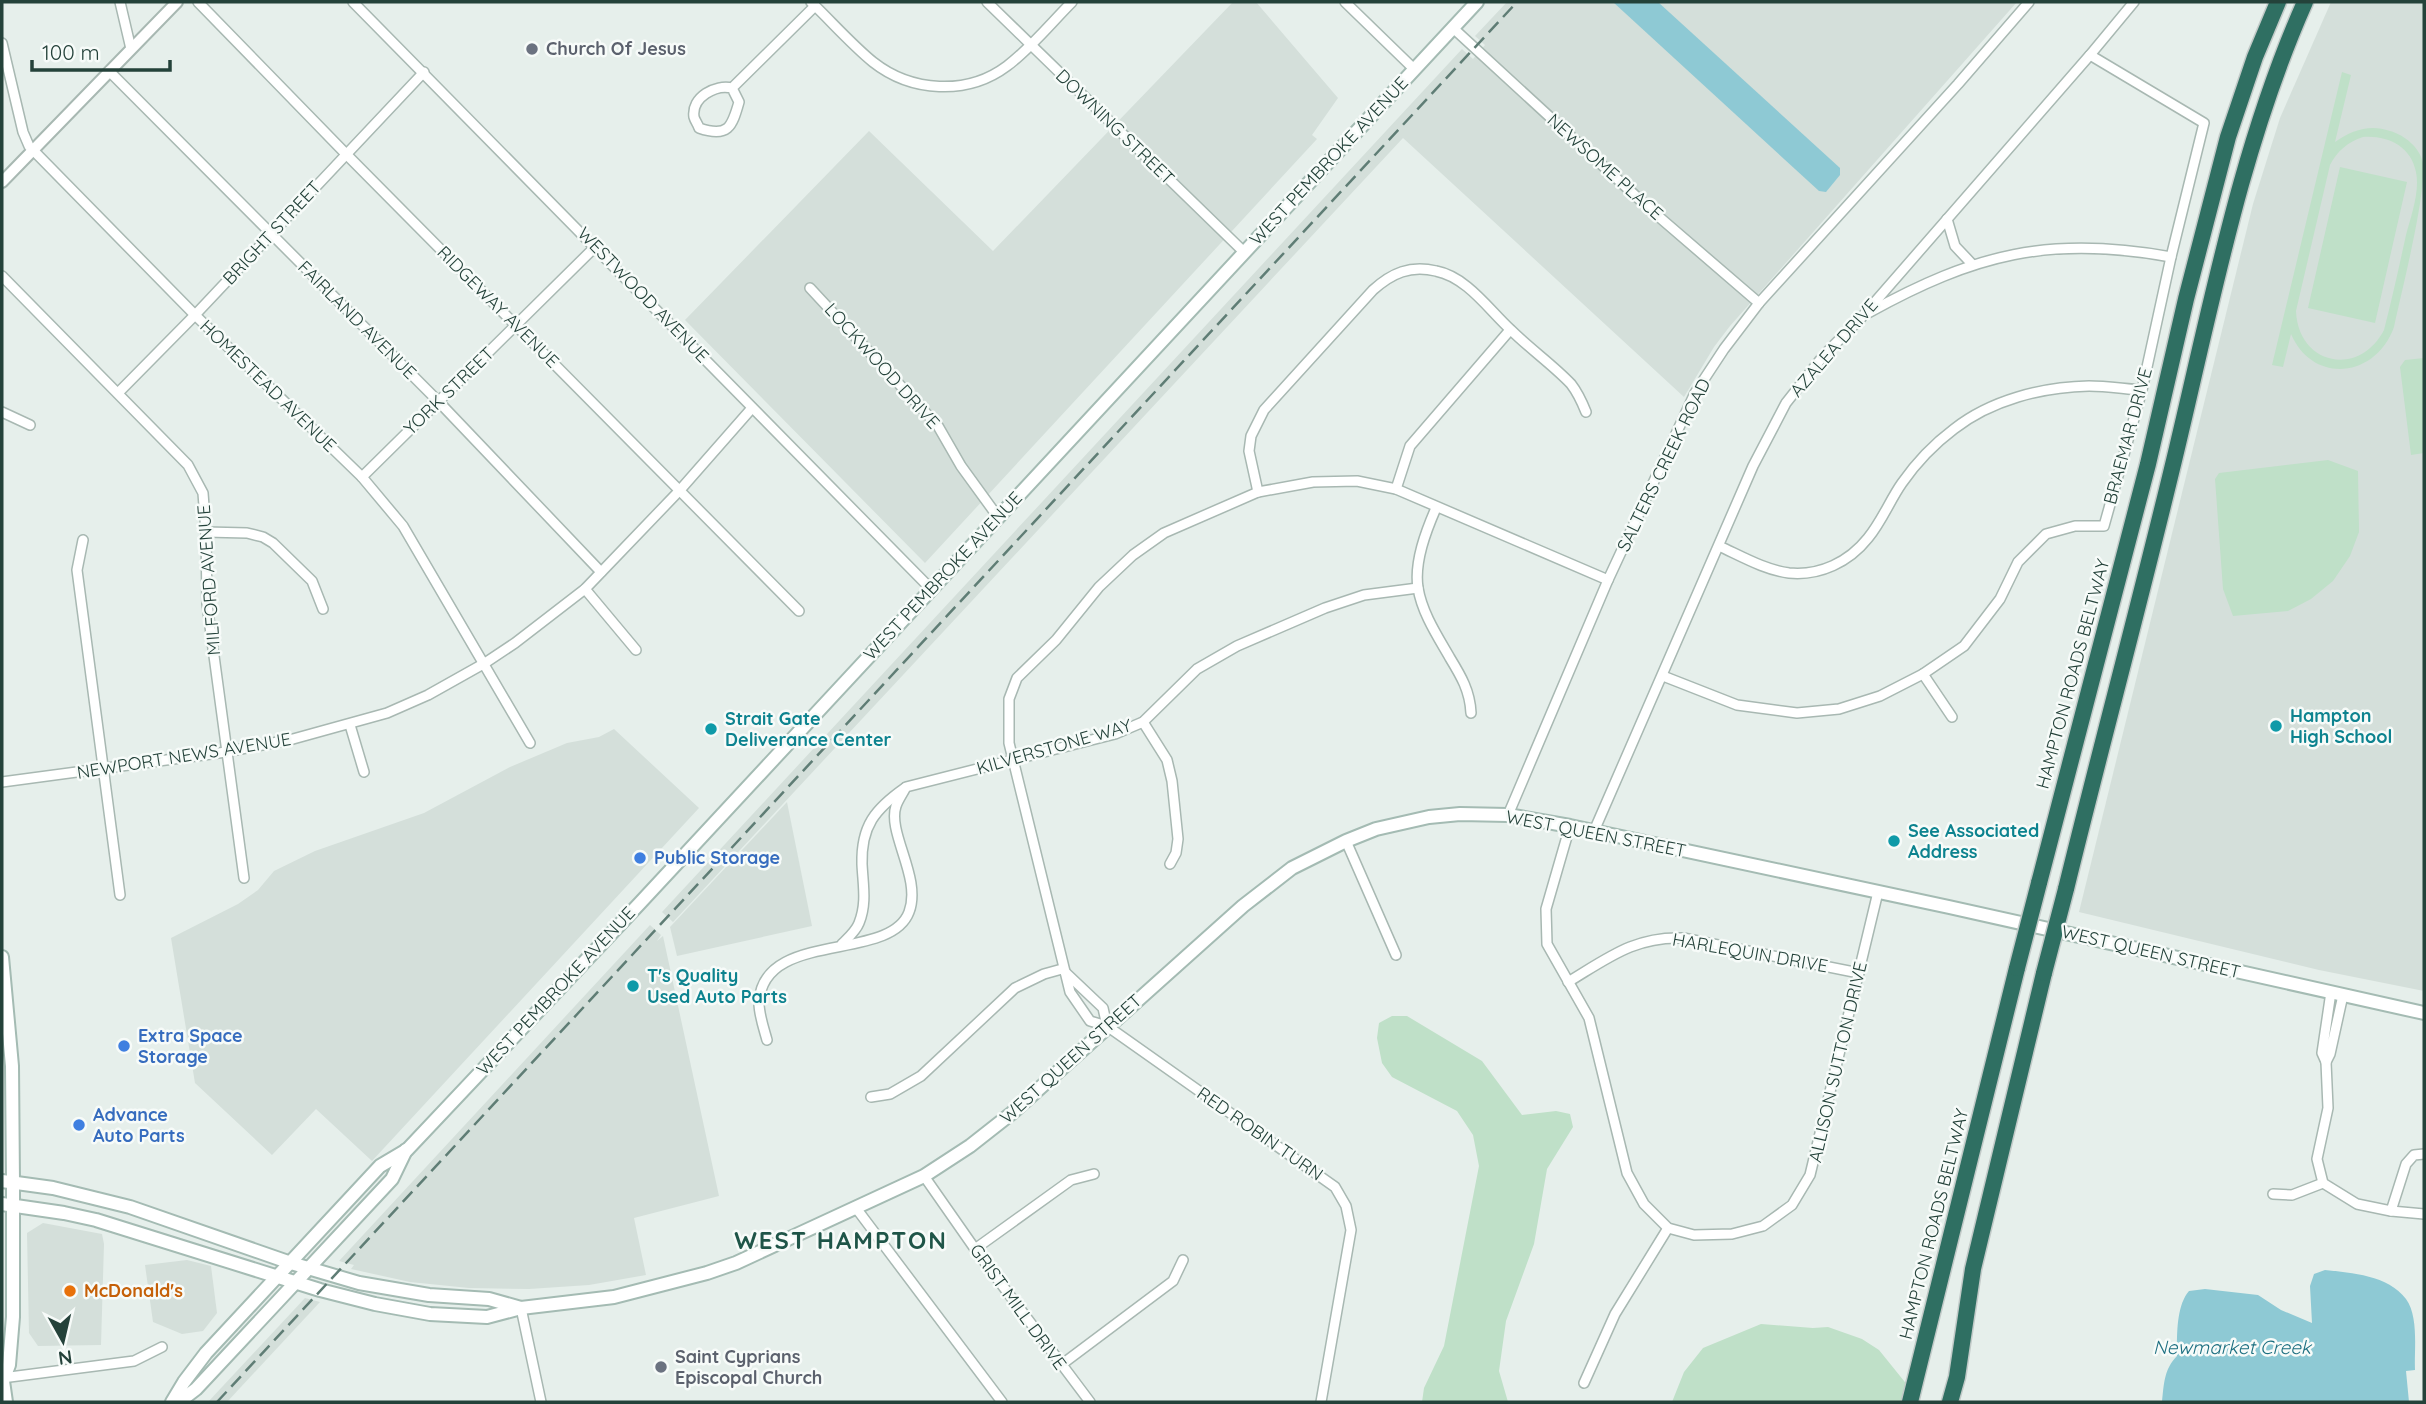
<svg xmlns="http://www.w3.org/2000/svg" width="2426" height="1404" font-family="Quicksand,sans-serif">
	<rect width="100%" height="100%" fill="#e6efeb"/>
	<g fill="#d4dfda">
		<path d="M1233 2H1256L1338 98 1312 135 1317 139 925 563 685 320 869 131 993 251Z"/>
		<path d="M1507 2H2017L1730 326 1714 347 1684 397 1403 138 673 922 662 912 1462 49 1473 59 1485 45 1475 36Z"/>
		<path d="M2331 2H2424V991L2319 970 2079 912 2253 204 2280 118Z"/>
		<path d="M614 729 699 808 372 1161 316 1109 272 1155 195 1083 171 938 238 904 258 890 274 871 315 851 424 813 510 767 567 743 599 737Z"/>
		<path d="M787 802 812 926 677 956 670 927Z"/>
		<path d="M650 925 661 935 657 941 663 936 719 1196 634 1218 646 1275 589 1285 529 1289 469 1288 410 1282 351 1269 354 1265 339 1261Z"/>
		<path d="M43 1223 102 1234 104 1244 101 1345 38 1346 29 1333 27 1233Z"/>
		<path d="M187 1260 211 1266 217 1313 203 1331 182 1334 153 1322 145 1265Z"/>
		<path d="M305 1298 320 1302 227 1402H208Z"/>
	</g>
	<g fill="#bfe0c8" fill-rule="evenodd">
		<path d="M2342 72 2351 75 2335 142C2352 130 2370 124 2390 131 2405 135 2420 148 2423 163 2426 197 2402 289 2394 327 2376 378 2313 385 2291 334L2283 367 2272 365ZM2363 137C2387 135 2411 146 2416 172 2420 192 2411 216 2406 235 2399 267 2392 299 2384 330 2359 378 2298 365 2296 311L2330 165C2337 151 2348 142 2363 137Z"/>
		<path d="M2340 167 2407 182 2375 323 2308 308Z"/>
		<path d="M2424 358V453L2411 455 2400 367 2405 360Z"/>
		<path d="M2328 460 2358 471 2359 532 2350 556 2333 581 2311 599 2288 611 2233 616 2223 589 2215 479 2219 473Z"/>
		<path d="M1392 1016H1407L1482 1061 1522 1115 1556 1111 1570 1114 1573 1127 1547 1169 1534 1244 1506 1321 1499 1371 1508 1402H1422L1424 1388 1444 1346 1479 1166 1473 1135 1457 1111 1392 1077 1382 1063 1377 1038 1379 1023Z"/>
		<path d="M1761 1324 1813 1328 1828 1327 1862 1339 1879 1350 1921 1402H1672L1684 1372 1703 1348Z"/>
	</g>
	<g fill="#8ec9d4">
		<path d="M1613 2H1658L1840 168V175L1826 192 1819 191Z"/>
		<path d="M2325 1270C2352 1273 2388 1275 2406 1299 2419 1317 2414 1350 2415 1370L2406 1371 2409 1402H2162C2164 1384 2164 1369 2177 1356 2177 1336 2176 1306 2189 1291L2205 1289 2258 1295 2281 1310 2312 1323 2310 1286 2314 1274Z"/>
	</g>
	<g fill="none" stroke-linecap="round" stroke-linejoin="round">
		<defs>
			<g id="minor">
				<path d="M120 2 131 49"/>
				<path d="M198 2 346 154 799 611"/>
				<path d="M353 2 931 589"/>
				<path d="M811 2C831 21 851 44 873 62 911 92 967 96 1007 66 1031 48 1051 23 1072 2"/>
				<path d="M987 2 1244 252"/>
				<path d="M1345 2 1414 69"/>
				<path d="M1453 28 1651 210 1759 303"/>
				<path d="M2 43 23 132 29 146 195 315 362 477 403 526 530 743"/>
				<path d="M109 71 438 401 601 572"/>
				<path d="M732 88C716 84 691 97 694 117 695 121 698 124 699 128 728 138 732 127 739 102L732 88 815 6"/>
				<path d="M1947 219 1955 246 1972 264"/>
				<path d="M2 276 188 465 203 493 206 532 207 604 244 878"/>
				<path d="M810 288 938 426 961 466 998 517"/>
				<path d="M1868 313C1975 254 2049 235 2171 257"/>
				<path d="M118 393 195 315 424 72"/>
				<path d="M2 412 30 425"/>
				<path d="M362 477 596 246"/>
				<path d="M1396 489 1410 446 1510 330"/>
				<path d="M1258 492 1249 451 1251 436 1264 410 1373 290C1392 273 1410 265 1436 271 1467 277 1489 310 1511 330 1530 349 1553 365 1571 384 1578 393 1582 402 1586 412"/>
				<path d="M1436 508C1426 531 1414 562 1418 588 1422 613 1438 637 1450 658 1461 676 1470 691 1471 713"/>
				<path d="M206 532 247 533 263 537 273 543 312 581 323 609"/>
				<path d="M83 540 77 570 120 895"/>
				<path d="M1719 546C1741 556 1765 570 1789 573 1820 576 1849 562 1868 538 1882 521 1890 500 1902 483 1916 463 1934 444 1954 429 1991 400 2042 387 2089 386 2107 386 2125 389 2142 390"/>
				<path d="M585 589 636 650"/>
				<path d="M1923 674 1952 717"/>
				<path d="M1663 676 1737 705 1797 713 1839 709 1880 696 1923 674 1964 646 2000 599 2018 562 2046 534 2075 526H2104L2142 390 2171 257 2204 123 2090 55"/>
				<path d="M1143 722 1167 760 1172 781 1178 839 1176 853 1170 864"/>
				<path d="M350 725 364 772"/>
				<path d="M2 782 226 752 293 739 387 713 428 695 485 663 515 643 585 589 680 490 752 408"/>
				<path d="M1508 815 1608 580 1695 393 1724 349 1759 303 1958 84 2029 2"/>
				<path d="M1570 826 1546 909 1547 944 1589 1018 1627 1173 1644 1204 1668 1228 1694 1235 1732 1234 1763 1226 1792 1205 1810 1175 1878 892"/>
				<path d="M1594 831 1753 466 1786 403 1824 355 1861 318 2090 55 2134 2"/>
				<path d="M1346 841 1396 955"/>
				<path d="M842 944C848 938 856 931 859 923 867 903 863 885 862 864 861 826 875 809 905 788"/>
				<path d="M1065 972 1103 1008 1107 1026"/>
				<path d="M1568 982C1608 958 1635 936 1683 938L1859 973"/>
				<path d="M2331 992 2322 1053 2326 1062 2330 1054 2343 995"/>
				<path d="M767 1040C764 1029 759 1015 759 1003 762 929 890 963 909 912 922 878 887 833 896 806 898 800 903 793 906 787L1115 734 1143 722 1197 669 1237 646 1325 608 1364 595 1418 588"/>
				<path d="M2326 1062 2328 1108 2317 1159 2323 1183 2357 1204 2391 1211 2424 1214"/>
				<path d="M871 1097 890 1094 921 1076 1015 988 1044 974 1062 969"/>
				<path d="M924 1176 975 1249 1090 1402"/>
				<path d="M2273 1194 2292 1195 2323 1183"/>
				<path d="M856 1208 1002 1402"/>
				<path d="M2391 1211 2406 1164 2414 1155 2424 1154"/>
				<path d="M975 1249 1071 1180 1094 1174"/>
				<path d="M521 1308 541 1402"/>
				<path d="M1061 1365 1173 1281 1183 1260"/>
				<path d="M2 1378 134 1361 162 1347"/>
				<path d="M1584 1383 1615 1314 1668 1228"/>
				<path d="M1321 1402 1351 1230 1346 1206 1335 1187 1107 1026 1090 1021 1070 992 1009 743V699L1017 678 1056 640 1099 587 1133 555 1164 533 1258 492 1313 482 1357 481 1396 489 1608 580"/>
			</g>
			<path id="tertiary" d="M2 182 177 2"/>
			<g id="secondary">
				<path d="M2 957 12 1066 13 1182V1317L9 1365 4 1378"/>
				<path d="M2 1181 53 1188 130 1207 291 1263 359 1283 429 1295 489 1299 521 1308"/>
				<path d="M2 1204 64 1213 96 1220 320 1290 375 1304 430 1314 487 1317 521 1308 614 1297 707 1273 736 1263 924 1176 970 1146 1012 1113 1243 906 1292 868 1346 841 1376 829 1429 817 1460 814 1508 815 1570 826 1949 907 2424 1013"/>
				<path d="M2 1374 6 1402"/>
				<path d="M172 1402 184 1382 206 1353 380 1166 407 1150 640 903 1477 2"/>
				<path d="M179 1402 196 1389 392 1179 406 1150"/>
			</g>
			<g id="motorway">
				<path d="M2039 883 2148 464 2186 299 2228 137 2255 57 2278 2"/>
				<path d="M2066 889C2102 742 2142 595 2177 448 2213 297 2242 144 2305 2"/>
				<path d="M1910 1402 2017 968"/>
				<path d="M1950 1402 1957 1377 1973 1269 2044 973"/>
			</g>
		</defs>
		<use href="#minor" stroke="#a8b8b2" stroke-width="12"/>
		<use href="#tertiary" stroke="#a8b8b2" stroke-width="14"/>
		<use href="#secondary" stroke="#a4bbb3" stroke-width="16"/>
		<use href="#motorway" stroke="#c2cac8" stroke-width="19"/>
		<use href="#minor" stroke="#fff" stroke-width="9"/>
		<use href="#tertiary" stroke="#fff" stroke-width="10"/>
		<use href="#secondary" stroke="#fff" stroke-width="12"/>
		<use href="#motorway" stroke="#2f6f62" stroke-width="16"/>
		<path stroke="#5f7d75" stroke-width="2.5" stroke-dasharray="14 7" stroke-linecap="butt" d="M217 1402 1517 2"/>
		<defs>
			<g id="motorway-bridge">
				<path d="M2017 968 2039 883"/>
				<path d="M2044 973 2066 889"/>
			</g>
		</defs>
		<use href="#motorway-bridge" stroke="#c2cac8" stroke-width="19" stroke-linecap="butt"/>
		<use href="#motorway-bridge" stroke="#2f6f62" stroke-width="16"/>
	</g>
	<g fill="#6b7280" stroke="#f7fbf9" stroke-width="2.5">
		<circle cx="532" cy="49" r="7"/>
		<circle cx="661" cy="1367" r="7"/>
	</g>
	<g fill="#0f9aa8" stroke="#f7fbf9" stroke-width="2.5">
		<circle cx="2276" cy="726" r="7"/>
		<circle cx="711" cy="729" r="7"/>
		<circle cx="1894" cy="841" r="7"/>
		<circle cx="633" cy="986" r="7"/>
	</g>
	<g fill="#3f7fe0" stroke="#f7fbf9" stroke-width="2.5">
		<circle cx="640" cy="858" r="7"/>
		<circle cx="124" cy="1046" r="7"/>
		<circle cx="79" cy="1125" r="7"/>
	</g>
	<circle fill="#e8710a" stroke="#f7fbf9" stroke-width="2.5" cx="70" cy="1291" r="7"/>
	<g text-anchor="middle" stroke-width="5" stroke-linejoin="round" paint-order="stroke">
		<g font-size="18" font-weight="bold" fill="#5b616d" stroke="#f7fbf9" text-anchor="start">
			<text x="546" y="55">Church Of Jesus</text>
			<text x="675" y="1363">Saint Cyprians<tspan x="675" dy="21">Episcopal Church</tspan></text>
		</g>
		<g font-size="18" fill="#24423a" stroke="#f7fbf9">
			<text transform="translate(1115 127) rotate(44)" y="6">DOWNING STREET</text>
			<text transform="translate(1329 161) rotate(-47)" y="6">WEST PEMBROKE AVENUE</text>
			<text transform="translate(1605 167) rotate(42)" y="6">NEWSOME PLACE</text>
			<text transform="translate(272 233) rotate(-47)" y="6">BRIGHT STREET</text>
			<text transform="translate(643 295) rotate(46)" y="6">WESTWOOD AVENUE</text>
			<text transform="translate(498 307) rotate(45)" y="6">RIDGEWAY AVENUE</text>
			<text transform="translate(357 320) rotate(45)" y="6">FAIRLAND AVENUE</text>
			<text transform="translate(1834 348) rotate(-49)" y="6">AZALEA DRIVE</text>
			<text transform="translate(882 366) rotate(48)" y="6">LOCKWOOD DRIVE</text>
			<text transform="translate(268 386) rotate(44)" y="6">HOMESTEAD AVENUE</text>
			<text transform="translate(449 391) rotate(-44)" y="6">YORK STREET</text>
			<text transform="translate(2128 436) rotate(-75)" y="6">BRAEMAR DRIVE</text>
			<text transform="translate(1664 465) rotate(-64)" y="6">SALTERS CREEK ROAD</text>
			<text transform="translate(943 576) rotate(-47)" y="6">WEST PEMBROKE AVENUE</text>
			<text transform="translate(209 580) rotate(-94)" y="6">MILFORD AVENUE</text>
			<text transform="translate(2073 674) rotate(-75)" y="6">HAMPTON ROADS BELTWAY</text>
			<text transform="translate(1054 747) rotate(-16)" y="6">KILVERSTONE WAY</text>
			<text transform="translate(184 756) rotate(-9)" y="6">NEWPORT NEWS AVENUE</text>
			<text transform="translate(1596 834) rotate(11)" y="6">WEST QUEEN STREET</text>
			<text transform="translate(2151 952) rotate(13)" y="6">WEST QUEEN STREET</text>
			<text transform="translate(1750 953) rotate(10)" y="6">HARLEQUIN DRIVE</text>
			<text transform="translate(556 991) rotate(-47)" y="6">WEST PEMBROKE AVENUE</text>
			<text transform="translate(1071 1059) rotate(-42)" y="6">WEST QUEEN STREET</text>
			<text transform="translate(1838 1062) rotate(-77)" y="6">ALLISON SUTTON DRIVE</text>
			<text transform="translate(1260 1134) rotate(35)" y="6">RED ROBIN TURN</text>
			<text transform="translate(1934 1224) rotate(-76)" y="6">HAMPTON ROADS BELTWAY</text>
			<text transform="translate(1018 1307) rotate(54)" y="6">GRIST MILL DRIVE</text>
		</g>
		<g font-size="18" font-weight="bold" fill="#0d838f" stroke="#f7fbf9" text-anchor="start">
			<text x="2290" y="722">Hampton<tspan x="2290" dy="21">High School</tspan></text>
			<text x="725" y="725">Strait Gate<tspan x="725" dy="21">Deliverance Center</tspan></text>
			<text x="1908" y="837">See Associated<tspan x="1908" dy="21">Address</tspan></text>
			<text x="647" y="982">T's Quality<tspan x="647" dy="21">Used Auto Parts</tspan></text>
		</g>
		<g font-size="18" font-weight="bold" fill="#366cbe" stroke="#f7fbf9" text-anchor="start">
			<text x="654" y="864">Public Storage</text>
			<text x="138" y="1042">Extra Space<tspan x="138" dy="21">Storage</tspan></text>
			<text x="93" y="1121">Advance<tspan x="93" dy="21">Auto Parts</tspan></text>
		</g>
		<g font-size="18" font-weight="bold" fill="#c56008" stroke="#f7fbf9" text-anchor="start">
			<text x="84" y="1297">McDonald's</text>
		</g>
		<g font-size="19" font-style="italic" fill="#1c6f80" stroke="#f7fbf9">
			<text x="2232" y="1354">Newmarket Creek</text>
		</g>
		<g font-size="24" font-weight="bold" letter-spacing="2" fill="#1f5548" stroke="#f7fbf9">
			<text x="841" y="1249">WEST HAMPTON</text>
		</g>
	</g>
	<rect width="2426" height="1404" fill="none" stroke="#24423a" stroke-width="7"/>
	<g transform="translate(63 1341) rotate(172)" stroke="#f7fbf9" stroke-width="5" paint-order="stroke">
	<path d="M0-5L12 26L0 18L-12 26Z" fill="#24423a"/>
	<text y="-10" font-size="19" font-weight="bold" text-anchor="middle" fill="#24423a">N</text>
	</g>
	<path d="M32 60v10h138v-10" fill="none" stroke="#24423a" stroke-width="3.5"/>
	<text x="42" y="60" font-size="21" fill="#24423a" stroke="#f7fbf9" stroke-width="5" paint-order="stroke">100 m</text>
</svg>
